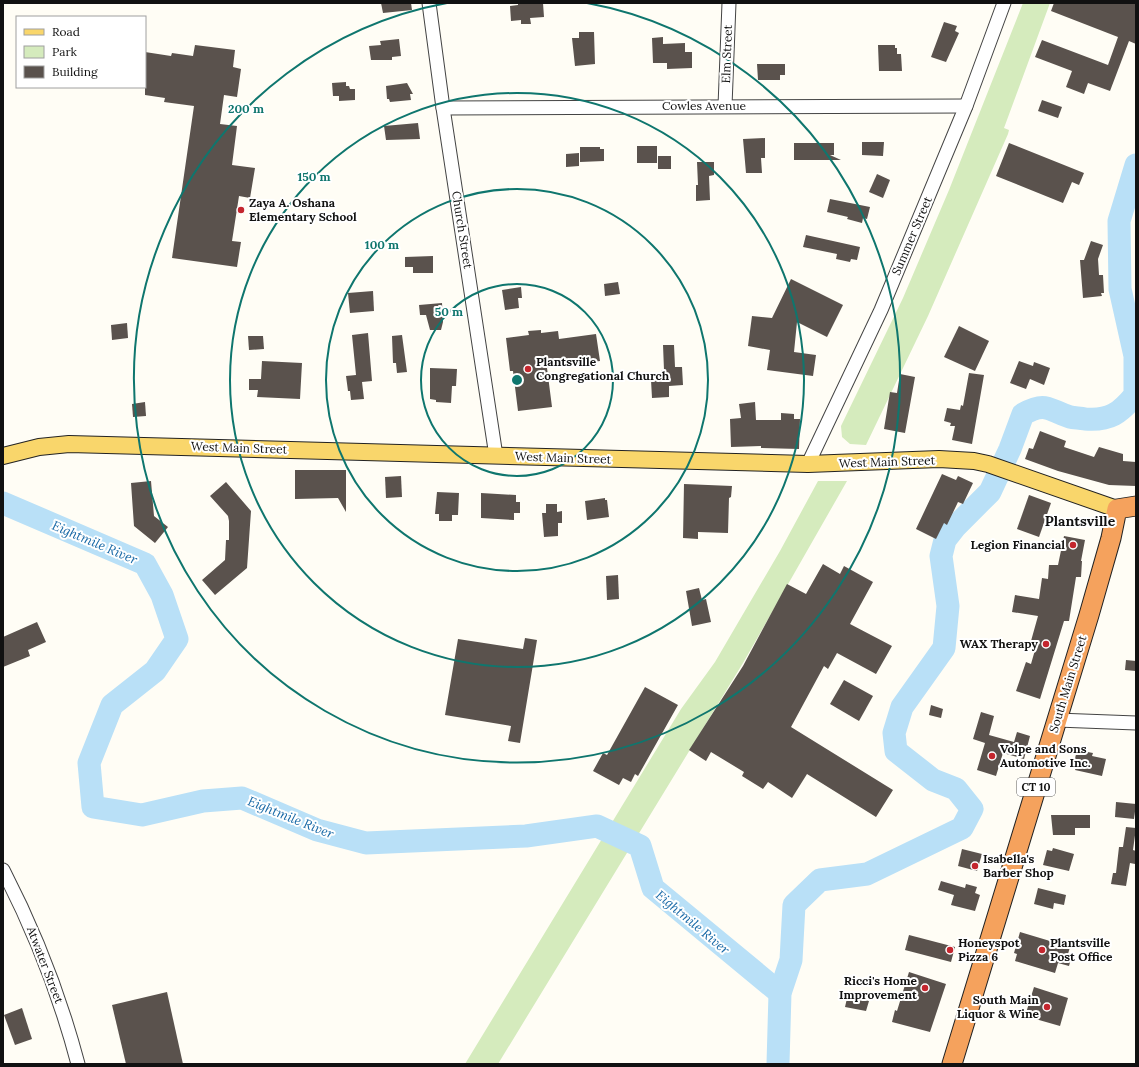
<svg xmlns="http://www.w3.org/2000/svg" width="1139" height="1067" font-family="Lora,serif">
	<rect width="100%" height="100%" fill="#fffdf5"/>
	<g fill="#d5ebbd">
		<path d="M1023 3H1050L1004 128 1009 130 1008 134 928 316 866 445 850 444 842 437 841 426 903 298 949 190Z"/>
		<path d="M818 481H847L743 663 498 1064H465L681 709 715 662 780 551Z"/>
	</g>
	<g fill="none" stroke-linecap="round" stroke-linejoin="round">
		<g stroke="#b9e0f7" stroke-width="23">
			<path d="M3 503 145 564 162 595 177 639 155 671 112 705 89 763 93 807 142 815 203 801 242 798 317 830 366 843 526 836 597 826 640 846 653 888 780 993"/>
			<path d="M778 1064 780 993 791 960 794 905 820 880 867 874 962 828 972 809 956 789 933 780 896 751 894 733 902 707 944 648 948 606 941 556 945 540 956 526 990 492 1010 449 1023 414C1047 401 1048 410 1070 417 1074 418 1080 418 1085 419 1110 421 1120 413 1135 395V356L1120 289 1119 221 1136 165"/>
		</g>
	</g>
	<g fill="#5a524d">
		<path d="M381 3H411L412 10 383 13Z"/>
		<path d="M518 3H543L544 17 530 18 531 24H521V20L511 21 510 6 518 5Z"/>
		<path d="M1054 3H1136V44L1129 41 1110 91 1088 83 1084 94 1066 87 1072 71 1035 57 1042 40 1108 65 1118 37 1051 11Z"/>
		<path d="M944 22 957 26 955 31 959 33 946 62 931 57Z"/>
		<path d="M579 32H594L595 64 575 66 572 38H579Z"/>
		<path d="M663 37V44L685 43V52H692V68L667 69V63H653L652 38Z"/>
		<path d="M399 39 401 56 392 57V60H371L369 46 381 45 380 41Z"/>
		<path d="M195 45 235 50 233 67 241 69 237 97 224 95 220 124 237 126 232 165 255 168 250 198 239 196 232 241 241 242 237 267 172 258 194 106 164 102 165 98 145 95V52L171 56 172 53 193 56Z"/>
		<path d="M878 45H895V48H897V54H901L902 71H879Z"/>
		<path d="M757 64H785V75H780V80H758Z"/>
		<path d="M346 82V86H349L350 89H355V100L339 101V96H333L332 83Z"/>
		<path d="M407 83 413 94H410L411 100 390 102 389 99H387L386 86Z"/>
		<path d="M1042 100 1062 107 1058 118 1038 111Z"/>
		<path d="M418 123 420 139 386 140 384 126Z"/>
		<path d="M765 138V158H761L762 173H746L743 139Z"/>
		<path d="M862 142H884L883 156 862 155Z"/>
		<path d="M794 143H834V155H830L841 160H794Z"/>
		<path d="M1009 143 1084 173 1079 185 1072 182 1063 203 996 176Z"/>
		<rect x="637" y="146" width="20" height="17"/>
		<path d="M580 147H600V149H604V161L580 162Z"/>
		<path d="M579 153V166L566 167V154Z"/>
		<rect x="658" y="156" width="13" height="13"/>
		<path d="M697 162H714V175L709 176 710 200 696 201V185H698Z"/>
		<path d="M877 174 890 180 883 198 869 192Z"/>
		<path d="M830 199 870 207 867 219 863 218 862 223 847 219 848 217 827 212Z"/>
		<path d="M806 235 860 247 857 260 851 259 850 262 836 259 837 254 803 247Z"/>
		<path d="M1091 241 1103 245 1098 259 1099 275H1103L1104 293H1101L1102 296 1083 298 1080 260H1084Z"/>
		<path d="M433 256V273H413V267H405V257Z"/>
		<path d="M791 279 843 305 827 337 797 322 794 352 816 355 813 376 767 370 770 350 748 346 752 316 772 318Z"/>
		<path d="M618 282 620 294 605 296 604 284Z"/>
		<path d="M521 287 522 298H518L519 308 505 310 502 290Z"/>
		<path d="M373 291 374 311 350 313 348 293Z"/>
		<path d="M442 303 443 322 441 330H430L426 315H420L419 305Z"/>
		<path d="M127 323 128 338 112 340 111 325Z"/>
		<path d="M959 326 989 341 975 371 944 357Z"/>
		<path d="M541 330V333L558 331 559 339 596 334 600 361 547 368 552 407 518 411 513 371H510L506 338 529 335 528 331Z"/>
		<path d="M368 333 372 381 362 382 364 399 351 400 350 391H348L346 376 356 375 352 335Z"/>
		<path d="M402 335 407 372 397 373 396 363H393L392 336Z"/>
		<path d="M248 336H263L264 349 249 350Z"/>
		<path d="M663 345H674L675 367H682L683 385 669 386V397L652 398 651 380 661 379V370H664Z"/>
		<path d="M262 361 302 363 300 399 257 397 258 390H249V379H261Z"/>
		<path d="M1019 361 1033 366 1034 362 1050 368 1044 385 1030 379 1026 389 1010 383Z"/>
		<path d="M430 368 457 369 456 386H452L451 403 436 402V400L430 399Z"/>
		<path d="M969 373 984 375 972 444 952 440 955 426H950L951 423 944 421 947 408 960 410 961 405 963 406Z"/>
		<path d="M900 374 915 377 905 433 884 429 890 392 897 393Z"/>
		<path d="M145 402 146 416 133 417 132 404Z"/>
		<path d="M755 402 756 420H781V413L794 414V419H800L799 449 761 448V446L731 447 730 419 741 418 739 404Z"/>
		<path d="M1040 431 1066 441 1064 447 1094 457 1099 447 1123 454V461L1136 462V486L1109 485 1058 471 1025 459 1029 448 1033 449Z"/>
		<path d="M295 470H346V512L338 498 295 499Z"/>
		<path d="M942 474 956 480 958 476 973 483 963 504 958 502 947 525 944 523 936 539 916 529Z"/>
		<path d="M401 476 402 497 386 498 385 477Z"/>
		<path d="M151 481 154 516 168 527 155 543 134 526 131 483Z"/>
		<path d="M226 482 251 511 247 568 215 595 202 580 225 560 226 540H229V521L228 516 210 496Z"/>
		<path d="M684 484 732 486 731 497 729 498 728 533 698 532V539L683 538Z"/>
		<path d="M437 492 459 493 458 515H452V521H439V514H435Z"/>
		<path d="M481 493 516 495V502H520V513H514V520L481 518Z"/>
		<path d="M1029 495 1051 503 1039 537 1017 529Z"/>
		<path d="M605 498V500H607L609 517 587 520 585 501Z"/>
		<path d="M546 504H557V512L562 511V523H558V536L544 537 542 513H546Z"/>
		<path d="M1064 536 1085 540 1081 561H1082L1081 577H1076L1069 621H1064L1040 699 1016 691 1026 662 1031 664 1037 643 1031 641 1038 616 1012 612 1015 595 1039 599 1042 578 1048 579 1049 565H1058Z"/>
		<path d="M823 564 840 574 844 566 873 582 850 624 892 646 876 674 837 653 828 669 824 666 791 727 893 790 876 817 807 774 792 798 768 782 763 789 742 776 744 772 711 752 706 761 689 750 743 666 787 584 806 594Z"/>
		<path d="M618 575 619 599 607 600 606 576Z"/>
		<path d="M699 588 702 600 706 599 711 622 692 626 686 591Z"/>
		<path d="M37 622 46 642 28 650 30 656 3 667V637Z"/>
		<path d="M525 638 537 640 520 743 508 741 511 726 445 715 458 639 523 649Z"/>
		<path d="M1126 660 1136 661V671L1125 670Z"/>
		<path d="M844 680 873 696 859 721 830 704Z"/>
		<path d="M645 687 678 705 638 776 635 774 631 782 623 778 619 785 593 771 603 753 607 755Z"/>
		<path d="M931 705 943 709 941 718 929 715Z"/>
		<path d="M981 712 994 716 989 735 1014 742 1017 732 1030 736 1024 759 1003 753 996 776 977 770 985 743 973 739Z"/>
		<path d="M1077 750 1093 753 1092 756 1106 759 1102 776 1075 770 1076 767H1073Z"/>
		<path d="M1116 802 1136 804 1134 819 1115 817Z"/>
		<path d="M1051 815H1090V828H1075V835H1053Z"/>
		<path d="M1126 827 1136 828 1133 850 1136 851 1135 864 1130 863 1126 886 1111 884 1113 873H1116L1119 847H1123Z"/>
		<path d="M1053 848 1074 854 1069 871 1043 865 1047 850 1052 851Z"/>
		<path d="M962 849 982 854 977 871 958 866Z"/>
		<path d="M941 881 965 888 966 884 977 887 975 893 980 895 975 911 951 905 954 895 938 890Z"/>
		<path d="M1038 888 1066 895 1064 905 1054 903 1053 909 1034 904Z"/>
		<path d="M1020 932 1070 947 1068 954 1072 955 1069 966 1058 963 1055 973 1015 961 1017 954 1014 953Z"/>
		<path d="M909 935 955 947 951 962 905 950Z"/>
		<path d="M909 972 946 984 930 1032 892 1022 895 1010 897 1011Z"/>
		<path d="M1034 987 1068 998 1060 1026 1025 1016Z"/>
		<path d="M167 992 183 1064H126L112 1005Z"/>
		<path d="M848 994 865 997 864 1000 869 1001 866 1011 845 1007Z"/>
		<path d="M22 1008 32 1039 15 1045 4 1015Z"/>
	</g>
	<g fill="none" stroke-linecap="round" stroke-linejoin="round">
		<defs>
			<g id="minor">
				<path d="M429 3 443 108 496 456"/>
				<path d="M725 106 729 3"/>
				<path d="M443 108 966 106"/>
				<path d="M808 464 881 310 966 106 1004 3"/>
				<path d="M1057 720 1136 723"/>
				<path d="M3 870C35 932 60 996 78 1064"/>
			</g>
			<path id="major" d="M3 456 39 447 69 444 808 464 939 459 974 461 988 464 1117 509"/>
			<path id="highway" d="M952 1064 1089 615 1111 538 1117 509 1136 506"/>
		</defs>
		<use href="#minor" stroke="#444" stroke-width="15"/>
		<use href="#major" stroke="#222" stroke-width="18"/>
		<use href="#highway" stroke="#222" stroke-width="21"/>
		<use href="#minor" stroke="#fff" stroke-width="13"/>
		<use href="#major" stroke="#f9d66b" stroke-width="16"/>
		<use href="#highway" stroke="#f5a25d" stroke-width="19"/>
	</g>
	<g fill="none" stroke="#0f766e" stroke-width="2">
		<circle cx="517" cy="380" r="96"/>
		<circle cx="517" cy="380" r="191"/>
		<circle cx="517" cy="380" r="287"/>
		<path d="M587 3A383 383 0 1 1 447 3"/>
	</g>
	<g fill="#c4262e" stroke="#fff" stroke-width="1.5">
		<circle cx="241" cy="210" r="4"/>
		<circle cx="528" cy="369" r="4"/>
		<circle cx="1073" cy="545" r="4"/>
		<circle cx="1046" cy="644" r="4"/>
		<circle cx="992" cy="756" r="4"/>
		<circle cx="975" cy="866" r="4"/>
		<circle cx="950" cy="950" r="4"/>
		<circle cx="1042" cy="950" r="4"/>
		<circle cx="925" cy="988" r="4"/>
		<circle cx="1047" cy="1007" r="4"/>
	</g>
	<g text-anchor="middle" stroke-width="4" stroke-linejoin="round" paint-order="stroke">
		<rect fill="#fff" stroke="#585858" stroke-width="1" x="1017" y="778" width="38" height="18" rx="3"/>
		<g font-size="11" font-weight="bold" fill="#111">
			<text x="1036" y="791">CT 10</text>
		</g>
		<g font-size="12" fill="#111" stroke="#fff">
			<text transform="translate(727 54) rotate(-88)" y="4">Elm Street</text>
			<text x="704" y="110">Cowles Avenue</text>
			<text transform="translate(462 230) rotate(81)" y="4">Church Street</text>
			<text transform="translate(912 236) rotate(-67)" y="4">Summer Street</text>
			<text transform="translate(239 448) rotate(2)" y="4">West Main Street</text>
			<text transform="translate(563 458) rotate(2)" y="4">West Main Street</text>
			<text transform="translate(887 462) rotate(-2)" y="4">West Main Street</text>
			<text transform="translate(1068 684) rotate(-73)" y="4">South Main Street</text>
			<text transform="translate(45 965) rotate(69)" y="4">Atwater Street</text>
		</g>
		<g font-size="12" font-weight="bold" fill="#111" stroke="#fff" text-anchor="start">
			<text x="249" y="207">Zaya A. Oshana<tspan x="249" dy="14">Elementary School</tspan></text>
			<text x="536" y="366">Plantsville<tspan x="536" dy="14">Congregational Church</tspan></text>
			<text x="1065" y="549" text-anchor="end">Legion Financial</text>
			<text x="1038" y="648" text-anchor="end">WAX Therapy</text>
			<text x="1000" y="753">Volpe and Sons<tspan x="1000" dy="14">Automotive Inc.</tspan></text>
			<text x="983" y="863">Isabella's<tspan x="983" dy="14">Barber Shop</tspan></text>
			<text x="958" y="947">Honeyspot<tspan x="958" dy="14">Pizza 6</tspan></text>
			<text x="1050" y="947">Plantsville<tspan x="1050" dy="14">Post Office</tspan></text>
			<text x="917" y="985" text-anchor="end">Ricci's Home<tspan x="917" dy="14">Improvement</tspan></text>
			<text x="1039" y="1004" text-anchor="end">South Main<tspan x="1039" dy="14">Liquor &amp; Wine</tspan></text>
		</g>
		<g font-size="13" font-style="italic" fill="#1768a6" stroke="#fff">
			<text transform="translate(95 542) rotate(23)" y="5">Eightmile River</text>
			<text transform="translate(291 817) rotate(22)" y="5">Eightmile River</text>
			<text transform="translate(693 922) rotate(40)" y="5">Eightmile River</text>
		</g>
		<g font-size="14" font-weight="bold" fill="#111" stroke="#fff">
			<text x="1080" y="526">Plantsville</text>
		</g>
	</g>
	<circle cx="517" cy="380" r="6" fill="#0f766e" stroke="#fff" stroke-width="2"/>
	<g font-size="12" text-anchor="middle" font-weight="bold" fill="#0f766e" stroke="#fff" stroke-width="4" stroke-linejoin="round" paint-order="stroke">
		<text x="246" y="113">200 m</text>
		<text x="314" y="181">150 m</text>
		<text x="382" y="249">100 m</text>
		<text x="449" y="316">50 m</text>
	</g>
	<rect width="1139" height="1067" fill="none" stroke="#111111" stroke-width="8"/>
	<rect x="16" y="16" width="130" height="72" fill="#ffffff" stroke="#a0a0a0"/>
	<rect x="24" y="29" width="20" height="6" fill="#f9d66b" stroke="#a0a0a0"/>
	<text x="52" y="36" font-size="12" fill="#111111">Road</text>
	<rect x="24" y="46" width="20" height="12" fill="#d5ebbd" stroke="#a0a0a0"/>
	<text x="52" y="56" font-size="12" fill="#111111">Park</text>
	<rect x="24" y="66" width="20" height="12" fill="#5a524d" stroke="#a0a0a0"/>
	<text x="52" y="76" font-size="12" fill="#111111">Building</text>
</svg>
